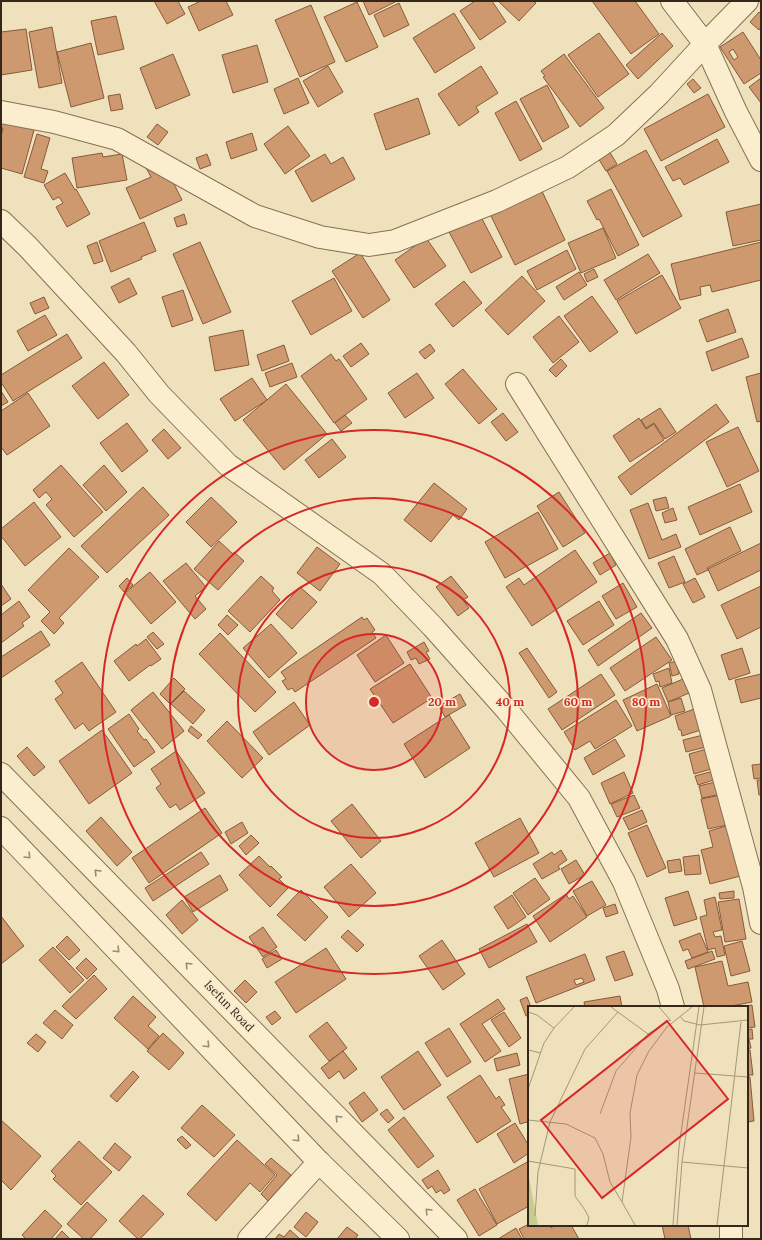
<svg xmlns="http://www.w3.org/2000/svg" width="762" height="1240" font-family="Lora,serif">
	<rect width="100%" height="100%" fill="#efe1bb"/>
	<g fill="#cf996f" stroke="#875a3a" fill-rule="evenodd">
		<path d="M154 1H178L185 14 167 24Z"/>
		<path d="M201 1H226L233 15 199 31 188 7Z"/>
		<path d="M363 1H397L369 15Z"/>
		<path d="M475 1H492L506 22 480 40 460 11Z"/>
		<path d="M498 1H533L536 3 519 21Z"/>
		<path d="M592 1H635L659 34 631 54Z"/>
		<path d="M357 2 378 47 346 62 324 17Z"/>
		<path d="M399 3 409 25 384 37 374 15Z"/>
		<path d="M311 5 335 62 300 77 275 20Z"/>
		<path d="M759 12 761 14V27L759 30 750 22Z"/>
		<path d="M454 13 475 48 435 73 413 38Z"/>
		<path d="M116 16 124 49 98 55 91 21Z"/>
		<path d="M52 27 62 83 39 88 29 32Z"/>
		<path d="M26 29 32 70 1 75V32Z"/>
		<path d="M743 32 761 60V73L744 84 720 47ZM733 49 738 57 734 60 729 52Z"/>
		<path d="M599 33 629 74 598 97 568 55Z"/>
		<path d="M662 33 673 46 638 79 626 65Z"/>
		<path d="M91 43 104 98 71 107 57 52Z"/>
		<path d="M257 45 268 82 233 93 222 55Z"/>
		<path d="M173 54 190 95 156 109 140 68Z"/>
		<path d="M564 54 604 108 580 127 543 77 545 76 541 71Z"/>
		<path d="M328 66 343 92 318 107 303 81Z"/>
		<path d="M481 66 498 93 476 107 479 112 459 126 438 94Z"/>
		<path d="M298 78 309 103 284 114 274 89Z"/>
		<path d="M761 78V103L749 87Z"/>
		<path d="M693 79 701 88 694 93 687 84Z"/>
		<path d="M547 85 569 127 543 142 520 99Z"/>
		<path d="M120 94 123 109 111 111 108 96Z"/>
		<path d="M708 94 725 127 661 161 644 129Z"/>
		<path d="M418 98 430 134 386 150 374 114Z"/>
		<path d="M516 101 542 149 520 161 495 113Z"/>
		<path d="M1 118 7 123 34 130 22 174 1 168V137L3 128H1Z"/>
		<path d="M157 124 168 132 158 145 147 137Z"/>
		<path d="M288 126 310 156 285 174 264 144Z"/>
		<path d="M252 133 257 150 231 159 226 142Z"/>
		<path d="M37 134 50 138 41 169 48 171 44 183 24 177Z"/>
		<path d="M717 139 729 162 684 185 680 178 673 181 665 167Z"/>
		<path d="M646 150 682 216 643 237 607 171Z"/>
		<path d="M609 151 617 164 606 171 598 158Z"/>
		<path d="M102 153 103 157 122 154 127 180 77 188 72 158Z"/>
		<path d="M207 154 211 165 200 169 196 158Z"/>
		<path d="M325 154 331 164 343 157 355 179 312 202 295 171Z"/>
		<path d="M152 163 157 174 167 170 182 200 140 219 126 188 151 177 145 166Z"/>
		<path d="M65 173 75 190 76 189 90 214 67 227 56 207 63 203 59 197 53 200 44 185Z"/>
		<path d="M541 189 565 240 515 265 490 214Z"/>
		<path d="M611 189 639 245 618 256 599 219 597 220 587 201Z"/>
		<path d="M761 204V240L733 246 726 212Z"/>
		<path d="M184 214 187 224 177 227 174 218Z"/>
		<path d="M480 215 502 257 471 273 449 232Z"/>
		<path d="M144 222 156 251 141 257 142 259 111 272 99 241Z"/>
		<path d="M603 228 616 258 581 273 568 243Z"/>
		<path d="M426 238 446 266 414 288 395 260Z"/>
		<path d="M97 242 103 261 94 264 87 246Z"/>
		<path d="M200 242 231 312 203 324 173 254Z"/>
		<path d="M761 242V280L712 292 710 285 700 287 701 295 680 300 671 264Z"/>
		<path d="M567 250 576 269 537 290 527 271Z"/>
		<path d="M360 253 390 300 363 318 332 271Z"/>
		<path d="M648 254 660 273 616 300 604 280Z"/>
		<path d="M594 269 598 277 587 282 584 274Z"/>
		<path d="M579 272 587 285 564 300 556 287Z"/>
		<path d="M662 275 681 308 636 334 617 301Z"/>
		<path d="M522 276 545 301 508 335 485 310Z"/>
		<path d="M129 278 137 294 119 303 111 287Z"/>
		<path d="M334 278 352 311 311 335 292 301Z"/>
		<path d="M464 281 482 303 453 327 435 304Z"/>
		<path d="M183 290 193 320 172 327 162 297Z"/>
		<path d="M592 296 618 332 590 352 564 316Z"/>
		<path d="M44 297 49 308 35 314 30 303Z"/>
		<path d="M728 309 736 332 707 342 699 320Z"/>
		<path d="M45 315 57 335 28 351 17 331Z"/>
		<path d="M559 316 579 342 553 363 533 337Z"/>
		<path d="M243 330 249 365 215 371 209 337Z"/>
		<path d="M67 334 82 358 13 401 1 382V375Z"/>
		<path d="M742 338 749 357 712 371 706 352Z"/>
		<path d="M361 343 369 354 351 367 343 356Z"/>
		<path d="M430 344 435 351 425 359 419 352Z"/>
		<path d="M284 345 289 361 262 371 257 355Z"/>
		<path d="M331 354 336 361 339 359 367 399 334 423 301 376Z"/>
		<path d="M561 359 567 366 556 377 549 370Z"/>
		<path d="M104 362 129 395 98 419 72 386Z"/>
		<path d="M292 363 297 377 270 387 265 373Z"/>
		<path d="M463 369 497 409 479 424 445 384Z"/>
		<path d="M417 373 434 398 405 418 388 393Z"/>
		<path d="M761 373V421L757 422 746 377Z"/>
		<path d="M252 378 267 400 235 421 220 399Z"/>
		<path d="M286 384 327 434 284 470 243 420Z"/>
		<path d="M1 391 8 402 1 406Z"/>
		<path d="M28 393 50 426 7 455 1 447V411Z"/>
		<path d="M716 404 729 422 631 495 618 477Z"/>
		<path d="M660 408 676 432 665 439 654 423 646 428 641 420Z"/>
		<path d="M503 413 518 432 506 441 491 422Z"/>
		<path d="M345 415 352 423 341 431 335 423Z"/>
		<path d="M639 418 646 429 654 424 664 440 630 462 613 436Z"/>
		<path d="M127 423 148 451 122 472 100 443Z"/>
		<path d="M738 427 759 471 727 487 706 442Z"/>
		<path d="M164 429 181 448 168 459 152 440Z"/>
		<path d="M332 439 346 457 319 478 305 460Z"/>
		<path d="M61 465 103 512 74 537 46 505 52 499 46 492 39 498 33 490Z"/>
		<path d="M104 465 127 492 106 511 83 485Z"/>
		<path d="M434 483 467 509 459 520 453 515 431 542 404 520Z"/>
		<path d="M740 484 752 512 700 535 688 507Z"/>
		<path d="M143 487 169 515 107 573 81 546Z"/>
		<path d="M559 492 585 533 563 547 537 506Z"/>
		<path d="M211 497 237 522 211 547 186 522Z"/>
		<path d="M666 497 669 508 656 511 653 500Z"/>
		<path d="M34 502 61 537 25 566 1 536V529Z"/>
		<path d="M648 503 662 540 676 534 681 547 649 559 630 510Z"/>
		<path d="M673 508 677 520 665 523 662 513Z"/>
		<path d="M538 512 558 549 505 578 485 542Z"/>
		<path d="M730 527 741 551 707 568 708 570 697 575 685 549Z"/>
		<path d="M219 541 233 554 234 552 244 561 218 590 194 569Z"/>
		<path d="M761 543V570L718 591 708 569Z"/>
		<path d="M317 547 340 564 320 591 297 573Z"/>
		<path d="M69 548 99 577 59 618 64 623 54 634 41 621 50 612 28 590Z"/>
		<path d="M575 550 597 582 532 626 506 587 519 578 524 585Z"/>
		<path d="M610 553 616 565 600 575 593 563Z"/>
		<path d="M674 556 685 582 669 588 658 563Z"/>
		<path d="M186 563 206 587 195 596 206 609 195 619 163 581Z"/>
		<path d="M150 572 176 602 151 624 125 593Z"/>
		<path d="M261 576 274 588 272 591 280 600 250 632 228 611Z"/>
		<path d="M451 576 468 597 463 600 469 608 458 616 436 587Z"/>
		<path d="M127 578 133 585 124 592 119 586Z"/>
		<path d="M695 578 705 597 693 603 683 584Z"/>
		<path d="M623 583 637 607 616 619 602 596Z"/>
		<path d="M1 584 11 599 1 606Z"/>
		<path d="M761 586V627L737 639 721 605Z"/>
		<path d="M300 587 317 602 292 629 276 614Z"/>
		<path d="M19 601 30 617 22 623 24 626 1 643V615Z"/>
		<path d="M599 601 614 625 583 645 567 621Z"/>
		<path d="M641 613 652 628 598 666 588 650Z"/>
		<path d="M227 615 238 625 228 635 218 625Z"/>
		<path d="M362 617 364 620 367 618 375 630 372 632 376 638 295 692 292 688 288 690 282 681 286 679 281 672Z"/>
		<path d="M271 624 297 653 269 678 243 648Z"/>
		<path d="M41 631 50 645 1 678V657Z"/>
		<path d="M153 632 164 644 157 649 147 637Z"/>
		<path d="M220 633 276 692 255 712 199 654Z"/>
		<path d="M386 635 404 663 375 682 357 655Z"/>
		<path d="M656 637 672 660 625 691 610 668Z"/>
		<path d="M146 639 161 659 151 666 150 665 129 681 114 661 136 644 137 646Z"/>
		<path d="M424 642 429 651 426 652 430 659 419 664 416 658 411 660 407 652Z"/>
		<path d="M527 648 557 692 549 698 519 653Z"/>
		<path d="M742 648 750 673 729 680 721 655Z"/>
		<path d="M677 661 679 674 672 676 669 663Z"/>
		<path d="M82 662 116 712 89 731 83 723 75 729 55 699 63 693 55 681Z"/>
		<path d="M410 664 432 698 393 723 370 689Z"/>
		<path d="M669 668 672 683 660 687 659 681 656 682 653 674Z"/>
		<path d="M601 674 615 695 562 730 548 709Z"/>
		<path d="M761 674V698L741 703 735 680Z"/>
		<path d="M174 678 185 689 170 704 160 694Z"/>
		<path d="M683 679 689 693 668 702 662 688Z"/>
		<path d="M657 684 671 716 637 731 623 700Z"/>
		<path d="M184 691 205 710 193 724 171 704Z"/>
		<path d="M153 692 184 731 162 749 131 710Z"/>
		<path d="M460 694 466 705 445 717 439 706Z"/>
		<path d="M681 698 685 711 671 715 668 702Z"/>
		<path d="M616 700 632 726 595 749 590 741 575 750 564 732Z"/>
		<path d="M294 702 310 725 269 755 253 732Z"/>
		<path d="M697 708 704 729 682 736 681 730H679L675 716Z"/>
		<path d="M129 714 139 729 137 731 144 740 146 739 155 752 134 767 108 729Z"/>
		<path d="M449 715 470 748 425 778 404 744Z"/>
		<path d="M227 721 263 758 242 778 207 741Z"/>
		<path d="M191 726 202 735 198 739 188 731Z"/>
		<path d="M102 730 132 773 89 804 59 761Z"/>
		<path d="M703 735 706 747 686 752 683 740Z"/>
		<path d="M615 739 625 756 593 775 584 758Z"/>
		<path d="M27 747 45 767 34 776 17 756Z"/>
		<path d="M710 748 718 767 694 774 689 754Z"/>
		<path d="M176 751 205 793 180 810 176 804 170 808 156 788 161 784 151 769Z"/>
		<path d="M761 764V778L754 779 752 765Z"/>
		<path d="M717 770 720 778 698 785 695 776Z"/>
		<path d="M624 772 633 793 610 804 601 783Z"/>
		<path d="M757 780H761V795H759Z"/>
		<path d="M715 782 726 793 702 798 699 786Z"/>
		<path d="M726 794 732 824 708 829 701 799Z"/>
		<path d="M634 795 640 808 617 817 611 804Z"/>
		<path d="M352 804 381 841 361 858 331 821Z"/>
		<path d="M205 808 222 833 149 883 132 858Z"/>
		<path d="M642 810 647 822 629 830 623 818Z"/>
		<path d="M101 817 132 852 117 866 86 831Z"/>
		<path d="M520 818 539 853 494 877 475 843Z"/>
		<path d="M242 822 248 833 231 844 225 832Z"/>
		<path d="M647 825 666 868 647 877 628 833Z"/>
		<path d="M730 825 744 875 710 884 701 850 713 847 709 831Z"/>
		<path d="M251 835 259 843 246 855 239 846Z"/>
		<path d="M561 850 567 860 558 866 560 869 542 879 533 864 552 852 554 855Z"/>
		<path d="M201 852 209 864 153 901 145 888Z"/>
		<path d="M699 855 701 874 685 875 683 857Z"/>
		<path d="M259 856 270 867 271 866 282 877 279 879 288 888 270 907 239 875Z"/>
		<path d="M680 859 682 871 669 873 667 861Z"/>
		<path d="M576 860 585 875 569 884 561 869Z"/>
		<path d="M351 864 376 893 349 917 324 887Z"/>
		<path d="M220 875 228 890 193 912 184 897Z"/>
		<path d="M535 878 550 899 528 915 513 893Z"/>
		<path d="M592 881 606 905 587 916 573 891Z"/>
		<path d="M301 890 328 917 305 941 277 915Z"/>
		<path d="M688 891 697 919 674 926 665 898Z"/>
		<path d="M734 891V898L720 899 719 893Z"/>
		<path d="M566 894 569 899 573 896 587 917 550 942 533 916Z"/>
		<path d="M512 895 526 917 508 929 494 907Z"/>
		<path d="M715 897 722 930 713 932 715 937 721 936 725 955 717 957 715 948 708 950 700 917 707 915 704 900Z"/>
		<path d="M739 899 746 939 725 942 718 902Z"/>
		<path d="M182 900 198 920 182 934 166 915Z"/>
		<path d="M615 904 618 913 606 917 603 908Z"/>
		<path d="M1 916 24 946 1 964V936L2 935 1 933Z"/>
		<path d="M527 924 537 942 489 968 479 949Z"/>
		<path d="M263 927 277 947 263 957 249 937Z"/>
		<path d="M348 930 364 945 357 952 341 937Z"/>
		<path d="M700 933 708 952 692 958 688 949 683 951 679 941Z"/>
		<path d="M67 936 80 950 69 960 56 947Z"/>
		<path d="M442 940 465 974 443 990 419 956Z"/>
		<path d="M742 941 750 971 731 976 724 946Z"/>
		<path d="M53 947 84 980 70 993 39 960Z"/>
		<path d="M326 948 346 979 296 1013 275 982Z"/>
		<path d="M276 950 282 959 267 968 262 959Z"/>
		<path d="M624 951 633 975 615 981 606 957Z"/>
		<path d="M712 951 715 959 688 969 685 961Z"/>
		<path d="M585 954 595 980 536 1003 526 977ZM582 978 584 982 576 985 574 980Z"/>
		<path d="M86 958 97 969 87 979 76 968Z"/>
		<path d="M722 961 728 986 748 982 752 1002 726 1007H704L695 967Z"/>
		<path d="M94 975 107 989 76 1019 62 1006Z"/>
		<path d="M245 980 257 992 246 1003 234 991Z"/>
		<path d="M133 996 156 1017 148 1026 159 1036 148 1049 114 1018Z"/>
		<path d="M620 996 622 1007H585L584 1002Z"/>
		<path d="M527 997 531 1007H529V1015L526 1016 520 1000Z"/>
		<path d="M498 999 505 1009 482 1024 501 1051 485 1062 460 1024Z"/>
		<path d="M752 1005 755 1027 747 1028V1007H740Z"/>
		<path d="M55 1010 73 1025 62 1039 43 1023Z"/>
		<path d="M275 1011 281 1018 272 1025 266 1017Z"/>
		<path d="M504 1012 521 1038 509 1047 491 1020Z"/>
		<path d="M327 1022 347 1048 329 1061 309 1036Z"/>
		<path d="M449 1028 471 1062 447 1077 425 1043Z"/>
		<path d="M752 1029 753 1039H749L751 1048 747 1049V1030Z"/>
		<path d="M163 1033 184 1053 169 1070 147 1051Z"/>
		<path d="M36 1034 46 1042 38 1052 27 1043Z"/>
		<path d="M750 1050 753 1075H747V1051Z"/>
		<path d="M343 1051 357 1069 344 1079 339 1071 329 1079 321 1068Z"/>
		<path d="M418 1051 441 1085 404 1110 381 1077Z"/>
		<path d="M517 1053 520 1065 497 1071 494 1059Z"/>
		<path d="M133 1071 139 1077 117 1102 110 1096Z"/>
		<path d="M529 1074V1129L527 1122 520 1124 509 1079Z"/>
		<path d="M480 1075 496 1099 499 1096 505 1105 501 1107 511 1121 477 1143 447 1097Z"/>
		<path d="M747 1077H750L754 1121 747 1122Z"/>
		<path d="M364 1092 378 1110 362 1122 349 1103Z"/>
		<path d="M202 1105 235 1135 214 1157 181 1128Z"/>
		<path d="M387 1109 394 1118 388 1123 380 1114Z"/>
		<path d="M404 1117 434 1156 418 1168 388 1130Z"/>
		<path d="M1 1120 41 1156 11 1190 1 1180Z"/>
		<path d="M515 1123 529 1146V1153L514 1163 497 1134Z"/>
		<path d="M182 1136 191 1145 186 1149 177 1140Z"/>
		<path d="M237 1140 275 1175 260 1192 250 1183 216 1221 187 1194Z"/>
		<path d="M79 1141 112 1172 81 1205 53 1179 56 1176 51 1171Z"/>
		<path d="M115 1143 131 1157 119 1171 103 1158Z"/>
		<path d="M271 1158 291 1175 268 1201 261 1194 277 1175 265 1164Z"/>
		<path d="M529 1161V1206L497 1224 479 1189Z"/>
		<path d="M438 1170 450 1190 444 1194 441 1190 436 1193 432 1186 428 1189 422 1180Z"/>
		<path d="M475 1189 497 1225 479 1236 457 1200Z"/>
		<path d="M143 1195 164 1214 140 1239H138L119 1221Z"/>
		<path d="M87 1202 107 1220 90 1239H84L67 1224Z"/>
		<path d="M45 1210 62 1226 51 1239H26L22 1235Z"/>
		<path d="M306 1212 318 1222 306 1237 294 1227Z"/>
		<path d="M529 1224 553 1225 551 1226V1228L555 1225H571L579 1239H524L519 1229Z"/>
		<path d="M662 1225H688L691 1239H665Z"/>
		<path d="M347 1227 358 1235 355 1239H337Z"/>
		<path d="M516 1228 522 1239H498Z"/>
		<path d="M290 1230 300 1239H275L279 1234 284 1237Z"/>
		<path d="M62 1231 70 1239H55Z"/>
	</g>
	<g fill="none" stroke-linecap="round" stroke-linejoin="round">
		<defs>
			<g id="minor">
				<path d="M672 1 705 44 736 112 761 160"/>
				<path d="M1 112 54 122 117 139 255 216 320 237 369 245 395 241 497 201 568 167 616 135 659 94 705 44 747 1"/>
				<path d="M1 221 28 247 126 353 159 394 228 465 382 574 433 627 506 709 579 798 624 882 668 989 673 1007"/>
				<path d="M517 384 677 639 700 690 754 887 761 923"/>
				<path d="M731 1225V1239"/>
				<path d="M249 1239 319 1162"/>
			</g>
			<g id="tertiary">
				<path d="M1 774 456 1239"/>
				<path d="M1 828 319 1162 398 1239"/>
			</g>
		</defs>
		<use href="#minor" stroke="#877055" stroke-width="24"/>
		<use href="#tertiary" stroke="#877055" stroke-width="24"/>
		<use href="#minor" stroke="#faeece" stroke-width="22"/>
		<use href="#tertiary" stroke="#faeece" stroke-width="22"/>
	</g>
	<defs><path id="oneway-chevron" d="M-2-3.5L2.5 0L-2 3.5" fill="none" stroke-width="1.6" stroke-linecap="round" stroke-linejoin="round"/></defs>
	<g stroke="#988b74">
		<use href="#oneway-chevron" transform="translate(28 856) rotate(46)"/>
		<use href="#oneway-chevron" transform="translate(97 872) rotate(-134)"/>
		<use href="#oneway-chevron" transform="translate(117 950) rotate(46)"/>
		<use href="#oneway-chevron" transform="translate(188 965) rotate(-134)"/>
		<use href="#oneway-chevron" transform="translate(207 1045) rotate(46)"/>
		<use href="#oneway-chevron" transform="translate(338 1118) rotate(-134)"/>
		<use href="#oneway-chevron" transform="translate(297 1139) rotate(46)"/>
		<use href="#oneway-chevron" transform="translate(428 1211) rotate(-134)"/>
	</g>
	<circle cx="374" cy="702" r="68" fill="#d62828" fill-opacity=".12"/>
	<g fill="none" stroke="#d62828" stroke-width="2">
		<circle cx="374" cy="702" r="68"/>
		<circle cx="374" cy="702" r="136"/>
		<circle cx="374" cy="702" r="204"/>
		<circle cx="374" cy="702" r="272"/>
	</g>
	<g text-anchor="middle" stroke-width="3.5" stroke-linejoin="round" paint-order="stroke">
		<g font-size="12" fill="#35281a" stroke="#f6ebcb">
			<text transform="translate(229 1006) rotate(46)" y="4">Isefun Road</text>
		</g>
	</g>
	<g transform="translate(528 1006)">
		<rect width="220" height="220" fill="#efe1bb"/>
		<path d="M0 166 10 219H0Z" fill="#c4cd8f"/>
		<path fill="none" stroke="#a5977b" stroke-width="1" d="M83 1 120 28M131 1 143 15M0 6 9 9 26 22M152 10 156 15 172 19 220 14M0 44 13 47M167 67 220 71M0 83 16 37 26 22 46 1M72 108 88 65 120 28 142 14M0 114 38 118 67 132 75 148 82 176 94 196M0 155 47 163V190L57 204 61 212 59 219M154 156 220 162M7 210 10 166 22 116 57 43 90 6M107 219 94 196 103 131 102 107 109 69 121 45 139 21 164 1M145 219 151 141 171 1M149 219 154 156 176 1M189 219 213 16"/>
		<path fill="#d62828" fill-opacity="0.15" stroke="#d62828" stroke-width="2" d="M139 15 200 93 74 192 13 114Z"/>
		<rect width="220" height="220" fill="none" stroke="#35281a" stroke-width="2"/>
	</g>
	<circle cx="374" cy="702" r="6" fill="#d62828" stroke="#f6ebcb" stroke-width="2"/>
	<g font-size="12" text-anchor="middle" font-weight="bold" fill="#d62828" stroke="#f6ebcb" stroke-width="3.5" stroke-linejoin="round" paint-order="stroke">
		<text x="442" y="706">20 m</text>
		<text x="510" y="706">40 m</text>
		<text x="578" y="706">60 m</text>
		<text x="646" y="706">80 m</text>
	</g>
	<rect width="762" height="1240" fill="none" stroke="#35281a" stroke-width="4"/>
</svg>
